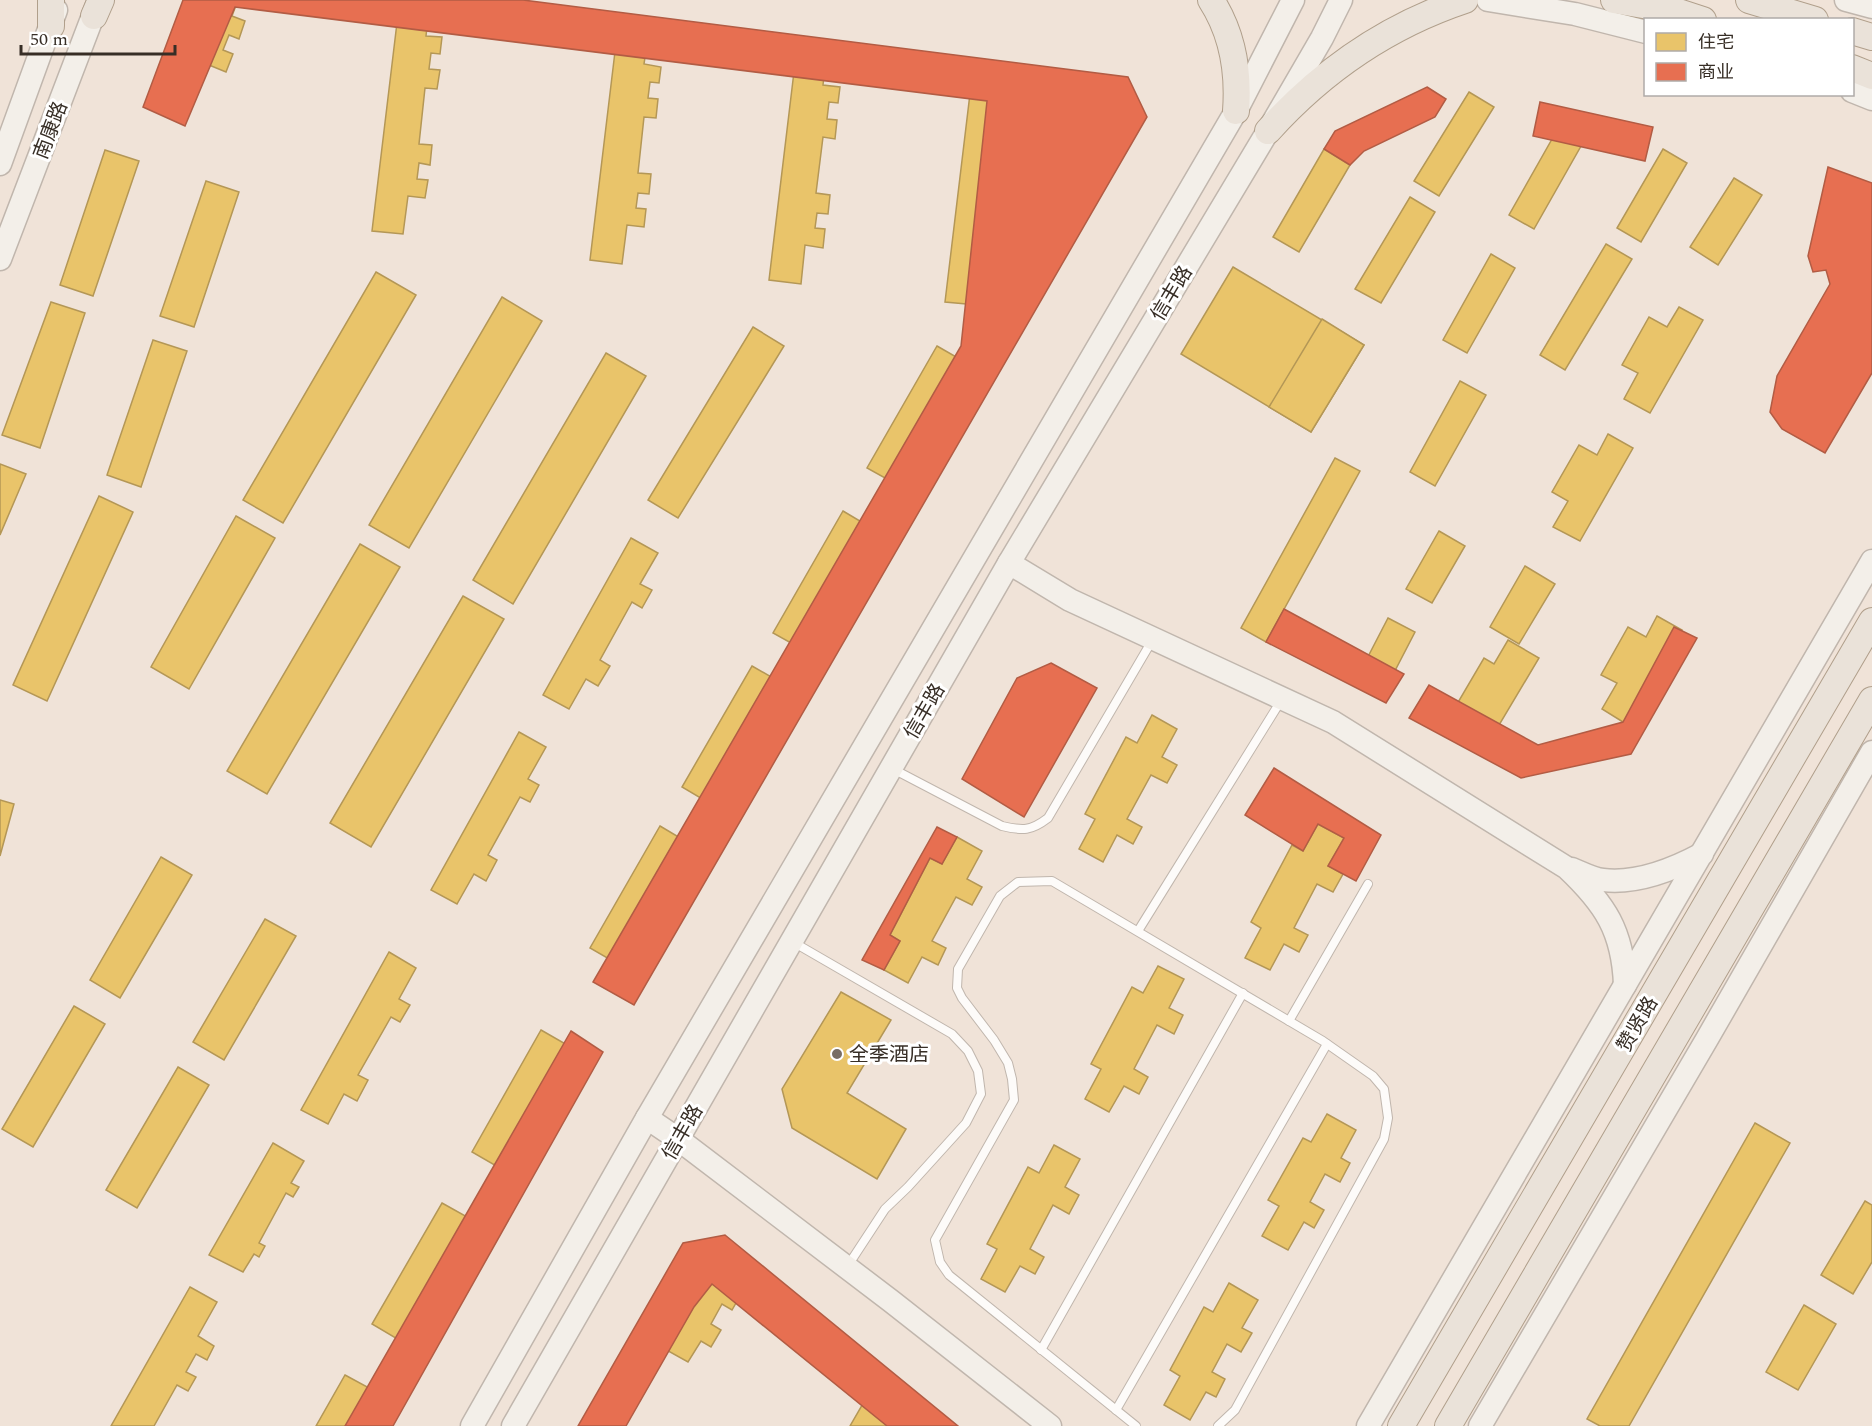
<svg xmlns="http://www.w3.org/2000/svg" width="1872" height="1426" font-family="Spectral,'Noto Sans SC',serif">
	<rect width="100%" height="100%" fill="#f0e3d8"/>
	<g fill="#e9c46a" stroke="#b49756" stroke-width="1.5">
		<path d="M205 0H238L232 16 245 21 239 39 229 35 223 50 233 54 226 72 209 65 194 101 169 92Z"/>
		<path d="M399 6 429 9 426 36 442 37 440 54 431 53 429 69 440 70 437 89 425 88 419 144 432 145 430 165 419 163 417 179 428 180 425 198 408 196 403 234 372 231Z"/>
		<path d="M617 35 648 38 644 64 661 67 659 83 650 82 648 98 658 99 656 118 644 117 638 173 651 174 649 194 638 193 636 208 646 209 644 227 627 225 622 264 590 260Z"/>
		<path d="M796 55 826 59 823 85 840 87 838 103 829 102 827 119 837 120 835 139 823 137 816 193 830 195 828 214 817 213 815 228 825 229 823 248 805 245 801 284 769 280Z"/>
		<path d="M972 77 1002 80 999 106 1016 108 1014 124H1005L1003 140 1013 141 1011 160 999 159 992 214 1006 216 1003 235 992 234 990 249 1001 250 999 269 981 266 977 305 945 302Z"/>
		<path d="M1469 92 1494 107 1439 196 1414 181Z"/>
		<path d="M1560 125 1585 139 1534 229 1509 215Z"/>
		<path d="M1324 149 1350 165 1299 252 1273 237Z"/>
		<path d="M1663 149 1687 163 1641 242 1617 228Z"/>
		<path d="M105 150 139 161 93 296 60 285Z"/>
		<path d="M1734 178 1762 195 1718 265 1690 247Z"/>
		<path d="M206 181 239 192 194 327 160 316Z"/>
		<path d="M1410 197 1435 212 1381 303 1355 289Z"/>
		<path d="M1606 244 1632 259 1565 370 1540 355Z"/>
		<path d="M1491 254 1515 268 1467 353 1443 340Z"/>
		<path d="M1233 267 1364 345 1311 432 1181 354Z"/>
		<path d="M376 272 416 295 283 523 243 500Z"/>
		<path d="M502 297 542 321 409 548 369 525Z"/>
		<path d="M51 302 85 313 40 448 2 435Z"/>
		<path d="M1679 307 1703 320 1650 413 1624 399 1638 373 1622 365 1649 317 1667 327Z"/>
		<path d="M1322 319 1364 345 1311 432 1269 407Z"/>
		<path d="M753 327 784 346 678 518 648 500Z"/>
		<path d="M153 340 187 351 141 487 107 475Z"/>
		<path d="M937 346 965 362 950 388 961 395 955 405 944 399 916 446 926 452 920 463 909 456 894 483 867 468Z"/>
		<path d="M606 353 646 376 513 604 473 580Z"/>
		<path d="M1460 381 1486 395 1435 486 1410 472Z"/>
		<path d="M1608 434 1633 448 1580 541 1553 527 1568 501 1552 492 1579 445 1597 455Z"/>
		<path d="M1335 458 1360 471 1266 642 1241 628Z"/>
		<path d="M0 464 26 474 0 535Z"/>
		<path d="M99 496 133 512 47 701 13 685Z"/>
		<path d="M843 511 870 527 856 553 868 559 861 570 850 564 822 611 832 617 826 627 815 621 800 648 773 633Z"/>
		<path d="M236 516 275 538 189 689 151 667Z"/>
		<path d="M1439 531 1465 546 1432 603 1406 589Z"/>
		<path d="M631 538 658 553 640 584 652 590 642 608 632 602 600 660 610 666 598 686 586 679 569 709 543 695Z"/>
		<path d="M360 544 400 567 267 794 227 771Z"/>
		<path d="M1525 566 1555 584 1519 644 1490 627Z"/>
		<path d="M463 596 504 619 371 847 330 823Z"/>
		<path d="M1657 616 1682 630 1629 724 1623 722 1602 709 1617 683 1601 675 1628 627 1646 637Z"/>
		<path d="M1388 618 1415 632 1385 690 1358 676Z"/>
		<path d="M1508 640 1539 658 1483 752 1452 733 1466 710 1457 704 1484 658 1494 664Z"/>
		<path d="M752 666 780 682 765 707 777 714 770 725 759 718 731 765 741 771 735 782 724 776 709 803 682 787Z"/>
		<path d="M1152 715 1177 729 1162 757 1177 765 1167 783 1151 775 1127 819 1142 827 1133 844 1117 835 1103 862 1079 849 1095 819 1085 814 1126 737 1137 743Z"/>
		<path d="M519 732 546 747 528 779 539 785 530 802 520 797 488 855 497 860 486 881 474 874 457 904 431 890Z"/>
		<path d="M0 800 14 804 0 856Z"/>
		<path d="M1318 824 1344 838 1328 866 1343 874 1333 892 1317 884 1294 928 1308 935 1299 952 1284 944 1270 970 1245 958 1261 928 1251 922 1292 845 1303 851Z"/>
		<path d="M660 826 687 842 673 867 684 874 678 885 667 878 638 926 648 932 643 942 632 936 616 963 590 948Z"/>
		<path d="M957 837 982 851 967 879 982 887 972 905 956 897 932 941 946 948 938 965 922 957 908 983 884 970 900 941 890 935 930 858 942 864Z"/>
		<path d="M161 857 192 875 120 998 90 980Z"/>
		<path d="M265 919 296 936 224 1060 193 1042Z"/>
		<path d="M389 952 416 968 399 999 410 1005 400 1022 391 1017 358 1075 368 1080 357 1101 344 1094 328 1124 301 1110Z"/>
		<path d="M1158 966 1184 979 1169 1008 1183 1015 1174 1034 1157 1025 1134 1069 1148 1077 1139 1094 1124 1086 1109 1112 1085 1099 1101 1069 1091 1064 1132 987 1143 993Z"/>
		<path d="M841 992 891 1020 847 1093 906 1129 877 1179 792 1128 782 1089Z"/>
		<path d="M74 1006 105 1024 33 1147 2 1129Z"/>
		<path d="M541 1030 569 1046 554 1072 566 1078 560 1089 549 1082 520 1129 530 1135 524 1146 514 1140 498 1167 472 1152Z"/>
		<path d="M178 1067 209 1085 137 1208 106 1190Z"/>
		<path d="M1327 1114 1356 1130 1341 1158 1350 1163 1340 1182 1325 1174 1310 1202 1324 1210 1314 1228 1304 1222 1288 1250 1262 1236 1279 1206 1268 1200 1303 1138 1311 1142Z"/>
		<path d="M1755 1123 1790 1143 1629 1426H1600L1587 1419Z"/>
		<path d="M273 1143 304 1161 291 1183 299 1187 293 1197 286 1193 259 1243 265 1246 259 1257 254 1254 243 1272 209 1255Z"/>
		<path d="M1054 1145 1080 1159 1065 1187 1079 1195 1069 1214 1053 1205 1030 1249 1044 1257 1035 1274 1020 1266 1005 1292 981 1279 997 1249 987 1244 1028 1167 1039 1173Z"/>
		<path d="M1865 1201 1872 1205V1262L1853 1294 1821 1275Z"/>
		<path d="M442 1203 469 1218 455 1244 466 1251 460 1262 449 1255 421 1302 431 1308 425 1319 414 1313 399 1340 372 1324Z"/>
		<path d="M712 1256 740 1272 730 1290 740 1296 732 1310 722 1304 711 1324 721 1330 711 1347 701 1341 688 1362 661 1347Z"/>
		<path d="M1229 1283 1258 1300 1242 1328 1252 1333 1241 1352 1227 1344 1212 1372 1225 1379 1216 1397 1206 1392 1190 1420 1164 1405 1180 1376 1170 1370 1204 1307 1213 1312Z"/>
		<path d="M190 1287 217 1302 198 1336 214 1346 207 1360 196 1354 186 1372 196 1377 188 1391 177 1385 154 1426H111Z"/>
		<path d="M1804 1305 1836 1324 1798 1390 1766 1372Z"/>
		<path d="M345 1375 371 1389 353 1423 357 1426H316Z"/>
		<path d="M876 1381 904 1396 894 1414 905 1420 902 1426H850Z"/>
	</g>
	<g fill="#e76f51" stroke="#b25c44" stroke-width="1.5">
		<path d="M183 0H523L1128 77 1147 117 634 1005 593 982 961 346 987 101 235 7 185 126 143 107Z"/>
		<path d="M1427 87 1446 99 1435 117 1364 151 1350 165 1324 149 1335 131Z"/>
		<path d="M1540 102 1653 127 1645 161 1533 136Z"/>
		<path d="M1828 167 1872 183V373L1825 453 1782 429 1770 412 1777 376 1830 284 1826 270 1813 272 1808 256Z"/>
		<path d="M1284 609 1404 674 1386 703 1266 642Z"/>
		<path d="M1674 627 1697 638 1631 754 1521 778 1409 718 1429 685 1538 745 1623 722Z"/>
		<path d="M1051 663 1097 688 1024 817 962 779 1017 678Z"/>
		<path d="M1274 768 1381 835 1356 881 1328 866 1344 838 1318 824 1303 851 1245 815Z"/>
		<path d="M937 827 957 837 942 864 930 858 890 935 900 941 884 970 862 960Z"/>
		<path d="M571 1031 603 1052 393 1426H345Z"/>
		<path d="M725 1235 958 1426H887L712 1284 694 1307 626 1426H578L683 1243Z"/>
	</g>
	<g fill="none" stroke-linecap="round" stroke-linejoin="round">
		<defs>
			<g id="lane">
				<path d="M893 769 1002 826C1023 831 1031 831 1048 818L1153 639"/>
				<path d="M1138 931 1282 699"/>
				<path d="M793 942 952 1034 968 1051 978 1071 981 1094 966 1123 908 1187 885 1209 847 1267"/>
				<path d="M1289 1021 1368 884"/>
				<path d="M1041 1350 1243 993"/>
				<path d="M1116 1410 1327 1044"/>
				<path d="M1136 1426 949 1275 940 1262 935 1240 1014 1100 1012 1079 1008 1063 994 1040 962 998 957 988 958 969 1000 896 1018 882 1052 881 1323 1041 1373 1076 1384 1089 1388 1118 1384 1139 1235 1410 1218 1426"/>
			</g>
			<g id="secondary">
				<path d="M1488 0 1575 14 1646 32"/>
				<path d="M1846 0 1872 7"/>
				<path d="M1852 91 1872 99"/>
				<path d="M0 164 56 10"/>
				<path d="M0 259 99 0"/>
				<path d="M1009 563 1070 600 1333 722 1567 868C1605 904 1623 931 1625 985"/>
				<path d="M1572 869C1582 873 1593 879 1603 880 1636 884 1674 869 1702 854"/>
				<path d="M647 1118 678 1139 891 1301 1050 1426"/>
				<path d="M472 1426 647 1118 1236 111 1293 0"/>
				<path d="M513 1426 1009 563 1268 131 1322 38 1341 0"/>
				<path d="M1368 1426 1872 561"/>
				<path d="M1480 1426 1707 1039 1872 752"/>
			</g>
			<g id="primary">
				<path d="M1211 0C1233 34 1239 71 1236 111"/>
				<path d="M1614 0 1672 10 1703 20"/>
				<path d="M1749 0 1815 20"/>
				<path d="M94 16 101 0"/>
				<path d="M51 26V0"/>
				<path d="M1852 31 1872 37"/>
				<path d="M1852 68 1872 76"/>
				<path d="M1268 131C1323 70 1387 26 1465 0"/>
				<path d="M1401 1426 1872 621"/>
				<path d="M1448 1426 1872 700"/>
			</g>
		</defs>
		<use href="#lane" stroke="#c0b6ad" stroke-width="10"/>
		<use href="#secondary" stroke="#c0b6ad" stroke-width="25"/>
		<use href="#primary" stroke="#b09f8b" stroke-width="28"/>
		<use href="#lane" stroke="#fdfbf9" stroke-width="8"/>
		<use href="#secondary" stroke="#f3efe9" stroke-width="22"/>
		<use href="#primary" stroke="#eae2d9" stroke-width="26"/>
	</g>
	<circle fill="#786d64" stroke="#fff" stroke-width="2" cx="837" cy="1054" r="6"/>
	<g text-anchor="middle" stroke-width="6" stroke-linejoin="round" paint-order="stroke">
		<g font-size="20" fill="#372e26" stroke="#fff">
			<text transform="translate(50 130) rotate(-69)" y="7">南康路</text>
			<text transform="translate(1171 293) rotate(-59)" y="7">信丰路</text>
			<text transform="translate(924 711) rotate(-60)" y="7">信丰路</text>
			<text transform="translate(1637 1024) rotate(-60)" y="7">赞贤路</text>
			<text transform="translate(682 1132) rotate(-60)" y="7">信丰路</text>
		</g>
		<g font-size="20" fill="#372e26" stroke="#fff" text-anchor="start">
			<text x="849" y="1061">全季酒店</text>
		</g>
	</g>
	<rect x="1644" y="18" width="210" height="78" fill="#ffffff" stroke="#afaba8" stroke-width="1.5"/>
	<rect x="1656" y="33" width="30" height="18" fill="#e9c46a" stroke="#afaba8" stroke-width="1.5"/>
	<text x="1698" y="48" font-size="18" fill="#372e26">住宅</text>
	<rect x="1656" y="63" width="30" height="18" fill="#e76f51" stroke="#afaba8" stroke-width="1.5"/>
	<text x="1698" y="78" font-size="18" fill="#372e26">商业</text>
	<path d="M21 45v9h154v-9" fill="none" stroke="#372e26" stroke-width="3"/>
	<text x="30" y="45" font-size="18" fill="#372e26" stroke="#ffffff" stroke-width="4.5" paint-order="stroke">50 m</text>
</svg>
